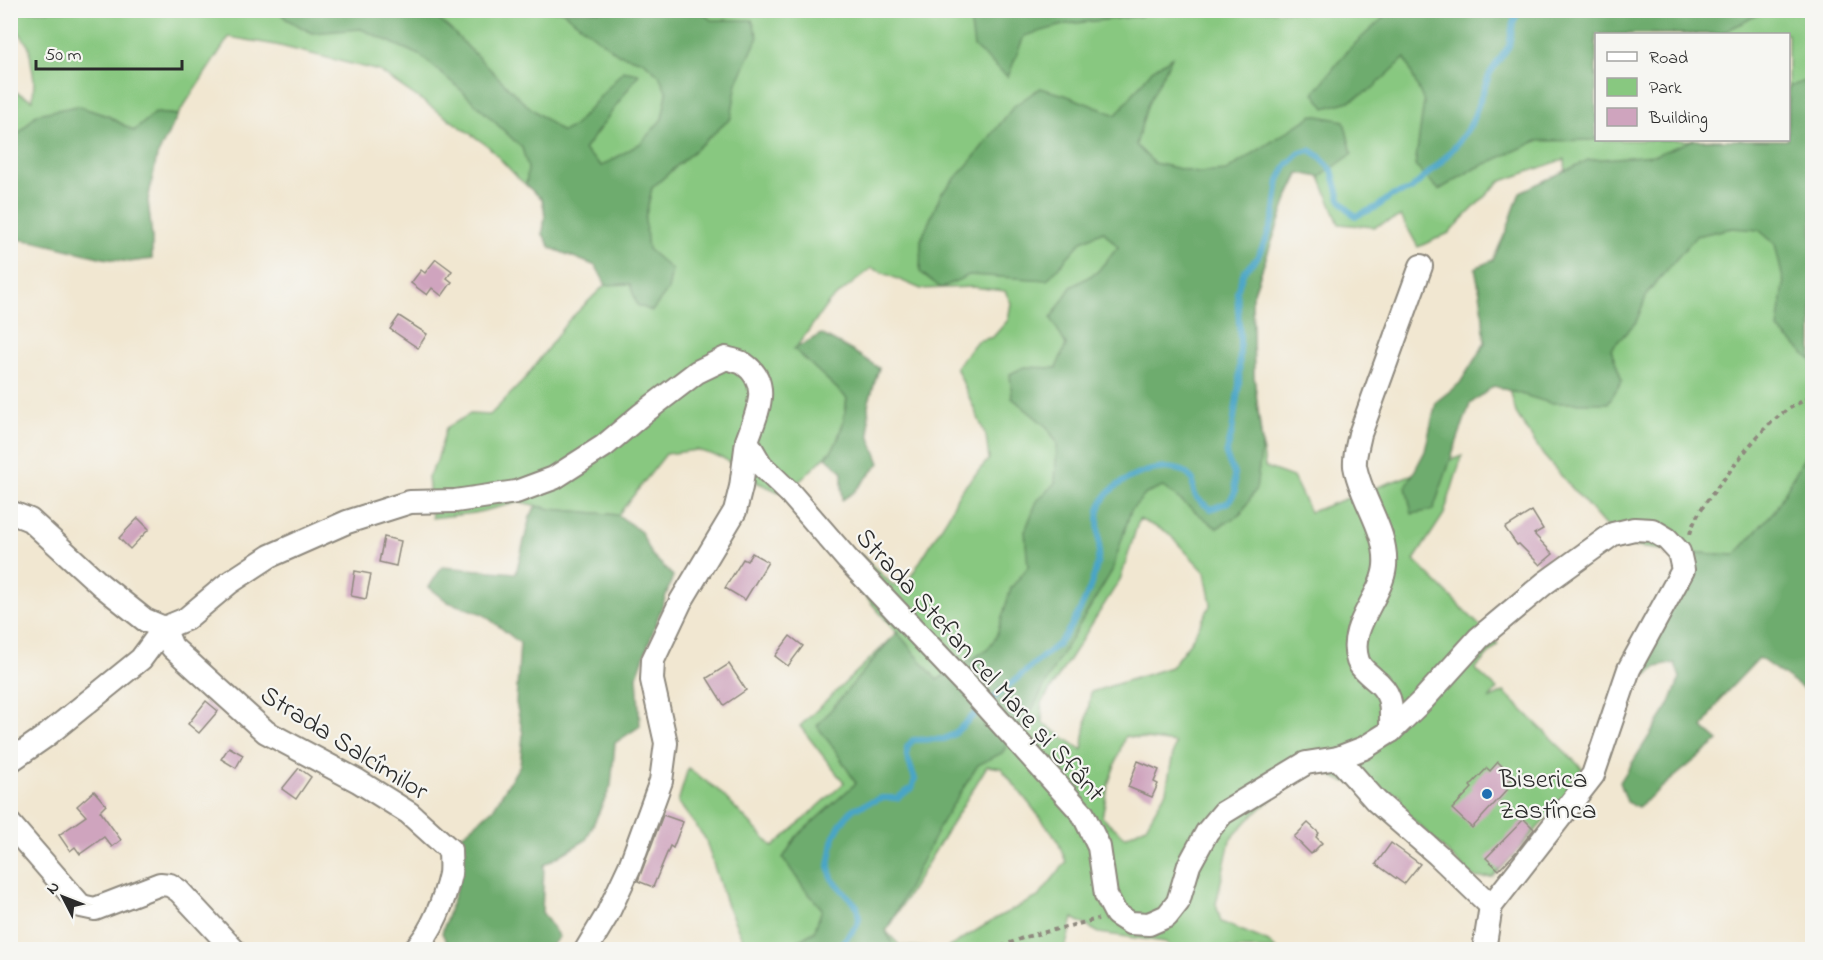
<svg xmlns="http://www.w3.org/2000/svg" width="1823" height="960" font-family="'Indie Flower',sans-serif">
	<rect width="100%" height="100%" fill="#f6f6f2"/>
	<filter id="ink" filterUnits="userSpaceOnUse"><feTurbulence type="fractalNoise" baseFrequency=".0167" numOctaves="2"/><feDisplacementMap in="SourceGraphic" scale="12" xChannelSelector="R" yChannelSelector="G"/><feConvolveMatrix kernelMatrix="1 2 1 2 8 2 1 2 1" color-interpolation-filters="sRGB"/></filter>
	<filter id="wash" filterUnits="userSpaceOnUse"><feTurbulence type="fractalNoise" baseFrequency=".008" numOctaves="4" result="noise"/><feDisplacementMap in="SourceGraphic" scale="24" xChannelSelector="R" yChannelSelector="G"/><feGaussianBlur stdDeviation="1.35" result="paint"/><feColorMatrix in="noise" values="0 0 0 0 0 0 0 0 0 0 0 0 0 0 0 0 0 1.4 0 .05"/><feComposite in="paint" operator="in"/></filter>
	<g filter="url(#wash)">
		<rect width="100%" height="100%" fill="#f1e7d1"/>
		<path fill="#88c880" stroke="#5a7a56" stroke-width="1.5" fill-rule="evenodd" d="M11 11H1812V444L1778 507 1735 555 1679 552 1622 545 1543 455 1516 413 1510 389 1570 249 1565 159 1499 182 1449 233 1418 247 1401 216 1374 227 1339 224 1320 177 1300 173 1284 206 1252 298 1254 376 1265 467 1293 477 1310 512 1462 456 1444 514 1414 560 1498 644 1475 669 1497 689 1489 699 1504 692 1586 772 1536 830 1493 877 1474 878 1401 808 1400 795 1340 780 1317 769 1291 781 1248 820 1230 840 1216 904 1221 922 1267 941 1277 949H1174L1165 942 1099 933 1073 918 1065 949H946L1000 916 1038 897 1066 862 1057 839 1001 768 987 766 886 931 900 946 937 949H747L726 903 705 838 678 802 688 768 718 790 773 847 844 783 800 726 897 633 849 577 861 555 894 586 908 581 949 515 959 493 989 459 986 436 956 367 977 341 993 337 1008 320 1011 303 1005 291 973 287 921 289 872 268 829 302 795 349 847 398 844 419 835 447 801 480 779 492 754 481 723 458 697 450 666 454 618 515 551 509 520 502 475 513 432 518 428 477 437 461 446 428 470 414 490 415 524 380 568 321 606 284 596 266 551 248 543 234 545 213 542 199 517 177 488 146 379 71 276 45 229 37 178 115 155 113 134 131 108 116 37 114 11 142V90L33 100 34 80 29 47 11 20ZM1596 34H1788V140H1596ZM1139 519 1167 532 1205 572 1211 604 1191 641 1171 667 1091 692 1082 750 1043 723 1041 704 1121 578ZM1125 736 1175 743 1166 791 1146 826 1125 837 1102 817 1109 782Z"/>
		<g fill="#6eac6e" stroke="#4c6c4c" stroke-width="1.5">
			<path d="M279 11H428L450 29 522 101 562 132 574 126 623 71 639 74 584 150 602 166 641 143 662 119 667 93 659 75 643 61 618 54 562 11H700L711 20H752L758 37 737 83 731 118 652 188 645 219 648 249 672 270 668 290 652 311 637 305 630 284 606 285 596 266 551 248 543 234 545 213 542 199 526 185 528 168 522 148 461 90 421 56 361 29 312 33 286 19Z"/>
			<path d="M969 11V10L1148 11 1141 16 1067 24 1024 36 1008 77 974 47Z"/>
			<path d="M1384 11V10L1765 11 1720 34H1596V140H1602L1537 141 1470 171 1439 190 1415 166 1424 102 1405 58 1372 89 1350 101 1325 108 1314 93 1347 51 1383 18Z"/>
			<path d="M1172 57 1147 106 1136 145 1154 163 1198 173 1226 171 1313 115 1344 121 1352 154 1320 177 1299 173 1288 197 1252 297 1254 376 1262 446 1256 489 1241 514 1217 528 1163 487 1146 494 1131 510 1112 571 1056 664 1033 708 1002 753 978 765 943 820 886 931 895 949 781 950 814 932 822 909 803 887 783 858 796 837 856 783 835 750 817 726 897 632 937 680 987 650 996 637 1011 588 1028 567 1025 531 1037 501 1055 483 1057 443 1047 427 1012 398 1010 374 1024 367 1056 368 1066 345 1051 318 1071 287 1097 272 1118 247 1103 231 1082 241 1047 280 969 275 941 288 920 272 921 240 941 194 971 161 1014 106 1040 88 1065 95 1116 115 1152 70Z"/>
			<path d="M1812 76V361L1778 329 1784 284 1775 244 1759 230 1732 228 1696 236 1648 292 1636 322 1611 349 1622 381 1608 403H1550L1494 386 1470 404 1433 510 1412 514 1406 487 1425 451 1436 402 1460 383 1485 343 1481 298 1475 268 1493 260 1507 229 1520 192 1588 160 1655 155 1693 140H1788L1789 87 1810 79Z"/>
			<path d="M77 106 108 116 134 131 155 113 178 115 157 156 148 200 152 237V259L129 262 103 258 37 242 11 238V142L37 114Z"/>
			<path d="M821 334 854 352 879 368 868 405 870 438 880 463 854 492 842 500V471L826 457C842 441 844 420 847 398L794 349Z"/>
			<path d="M1812 443V695L1759 658 1721 698 1703 728 1718 741 1638 807 1627 802 1620 782 1669 705 1680 678 1675 663 1657 667 1647 675 1643 670 1640 660 1691 557 1696 553 1735 555 1775 510Z"/>
			<path d="M536 506 551 509 618 515 641 532 652 555 673 576 637 676 640 726 615 743 611 786 586 840 544 865 542 912 559 937 548 949H450L442 933 461 874 460 837 493 809 520 765 523 734 516 703 520 643 483 614 448 602 429 587 442 567 516 573 530 517Z"/>
		</g>
		<g fill="none" stroke-linecap="round" stroke-linejoin="round">
			<path stroke="#48a5c6" stroke-width="6" d="M836 950 856 927 859 919 857 906 832 879 829 866 834 836 842 822 853 809 881 798H897L912 788 915 779 907 757V747L913 740 944 739 954 734 977 712 1058 644C1077 622 1096 581 1099 552 1101 536 1094 517 1102 502 1113 480 1159 461 1182 471 1187 473 1190 477 1193 480 1192 497 1198 500 1211 509L1229 502 1235 492 1234 474 1226 455 1232 432 1239 384 1240 340 1237 291 1244 271 1257 258 1266 240 1274 217 1279 180 1287 165 1300 153 1310 150 1318 155 1332 170 1340 199 1349 211 1356 216 1377 207 1391 196 1410 190 1440 163 1458 143 1471 124 1490 73 1509 46 1513 23 1519 10"/>
		</g>
		<g id="blocks">
			<g fill="#cfa4be">
				<path d="M436 259 452 271 447 278 452 282 442 296 432 288 427 295 411 283 421 270 425 273Z"/>
				<path d="M399 316 427 334 418 348 390 329Z"/>
				<path d="M1532 511 1543 529 1534 534 1553 554 1540 565 1519 544 1517 545 1505 528Z"/>
				<path d="M138 518 149 529 130 549 119 538Z"/>
				<path d="M384 537 401 541 396 566 379 562Z"/>
				<path d="M752 553 768 562 745 600 725 588 743 559 747 561Z"/>
				<path d="M355 571 371 574 366 599 351 596Z"/>
				<path d="M790 636 803 646 788 666 775 656Z"/>
				<path d="M729 664 746 690 724 705 707 678Z"/>
				<path d="M206 701 218 711 199 733 188 724Z"/>
				<path d="M229 747 243 755 236 768 221 759Z"/>
				<path d="M1138 761 1159 770 1154 782 1158 784 1152 797 1128 787Z"/>
				<path d="M1498 762 1513 777 1505 786 1508 789 1472 828 1452 809 1472 788 1470 786 1487 768 1490 771Z"/>
				<path d="M299 768 311 777 296 799 282 789Z"/>
				<path d="M94 791 106 805 100 811 121 840 112 847 104 837 80 854 75 847 70 851 59 835 86 816 77 806Z"/>
				<path d="M663 815 683 822 673 848 670 846 653 887 638 881Z"/>
				<path d="M1524 819 1534 829 1517 851 1499 870 1486 858Z"/>
				<path d="M1308 823 1319 833 1316 837 1322 843 1311 854 1294 837Z"/>
				<path d="M1391 843 1420 864 1404 884 1376 864Z"/>
			</g>
		</g>
	</g>
	<g filter="url(#ink)">
		<use href="#blocks" fill-opacity="0" stroke="#8e897e" stroke-width="1.5"/>
		<g fill="none" stroke-linecap="round" stroke-linejoin="round">
			<defs>
				<g id="minor">
					<path d="M10 512 30 520 101 585 145 620 164 628 186 619 229 583 270 556 347 522 410 502 455 501 516 492 554 478 604 446 642 414 697 372 726 358C732 360 740 361 744 364 773 384 756 414 747 441L761 465 790 493 848 560 974 693 1083 814 1099 847 1106 895 1116 914 1130 923 1149 924 1167 916 1178 902 1189 865 1207 832 1223 813 1306 763 1338 758 1364 748 1391 731 1422 701 1479 638 1545 583 1613 534 1634 529 1652 530 1667 539 1679 552 1683 570 1629 669 1593 775 1491 906 1484 950"/>
					<path d="M164 628 172 647 266 732 358 781 409 813 450 850C450 858 451 866 450 874 445 898 432 933 414 950"/>
					<path d="M1391 731C1391 707 1394 694 1373 678 1368 673 1361 669 1358 661 1346 627 1382 598 1385 566 1388 531 1361 500 1355 466 1354 456 1358 444 1360 434L1421 266"/>
					<path d="M1338 758 1376 801 1438 855 1491 906"/>
					<path d="M10 761 46 736 141 659 164 628"/>
					<path d="M10 824 81 906 95 909 160 884 170 885 179 891 234 950"/>
					<path d="M586 950 607 915 630 866 661 781 666 743 652 680 653 660 681 601 735 511 741 487 747 441"/>
				</g>
			</defs>
			<use href="#minor" stroke="#8e897e" stroke-width="26"/>
			<g stroke="#8e897e" stroke-width="4" stroke-dasharray="4.5 4.5" stroke-linecap="butt">
				<path d="M1690 534C1696 512 1710 497 1724 479 1742 455 1760 430 1784 412 1792 406 1803 401 1812 396"/>
				<path d="M993 950 1025 937 1098 919"/>
			</g>
			<use href="#minor" stroke="#fff" stroke-width="22"/>
		</g>
	</g>
	<circle fill="#1f6fb2" stroke="#f6f6f2" stroke-width="2" cx="1487" cy="794" r="6"/>
	<g text-anchor="middle" stroke-width="4.5" stroke-linejoin="round" paint-order="stroke">
		<g font-size="27" fill="#2b2b2b" stroke="#f6f6f2">
			<text transform="translate(981 664) rotate(48)" y="9">Strada Ștefan cel Mare și Sfânt</text>
			<text transform="translate(345 742) rotate(32)" y="9">Strada Salcîmilor</text>
		</g>
		<g font-size="27" fill="#2b2b2b" stroke="#f6f6f2" text-anchor="start">
			<text x="1499" y="787">Biserica<tspan x="1499" dy="31">Zastînca</tspan></text>
		</g>
	</g>
	<rect width="1823" height="960" fill="none" stroke="#f6f6f2" stroke-width="36"/>
	<rect x="1595" y="33" width="195" height="108" fill="#f6f6f2" stroke="#a5a5a2" stroke-width="1.5"/>
	<rect x="1607" y="52" width="30" height="9" fill="#ffffff" stroke="#a5a5a2" stroke-width="1.5"/>
	<text x="1649" y="63" font-size="18" fill="#2b2b2b">Road</text>
	<rect x="1607" y="78" width="30" height="18" fill="#88c880" stroke="#a5a5a2" stroke-width="1.5"/>
	<text x="1649" y="93" font-size="18" fill="#2b2b2b">Park</text>
	<rect x="1607" y="108" width="30" height="18" fill="#cfa4be" stroke="#a5a5a2" stroke-width="1.5"/>
	<text x="1649" y="123" font-size="18" fill="#2b2b2b">Building</text>
	<g transform="translate(63 897) rotate(312)" stroke="#f6f6f2" stroke-width="4.5" paint-order="stroke">
	<path d="M0-4.5L10 22L0 15L-10 22Z" fill="#2b2b2b"/>
	<text y="-9" font-size="16" font-weight="bold" text-anchor="middle" fill="#2b2b2b">N</text>
	</g>
	<path d="M36 60v9h146v-9" fill="none" stroke="#2b2b2b" stroke-width="3"/>
	<text x="45" y="60" font-size="18" fill="#2b2b2b" stroke="#f6f6f2" stroke-width="4.5" paint-order="stroke">50 m</text>
</svg>
